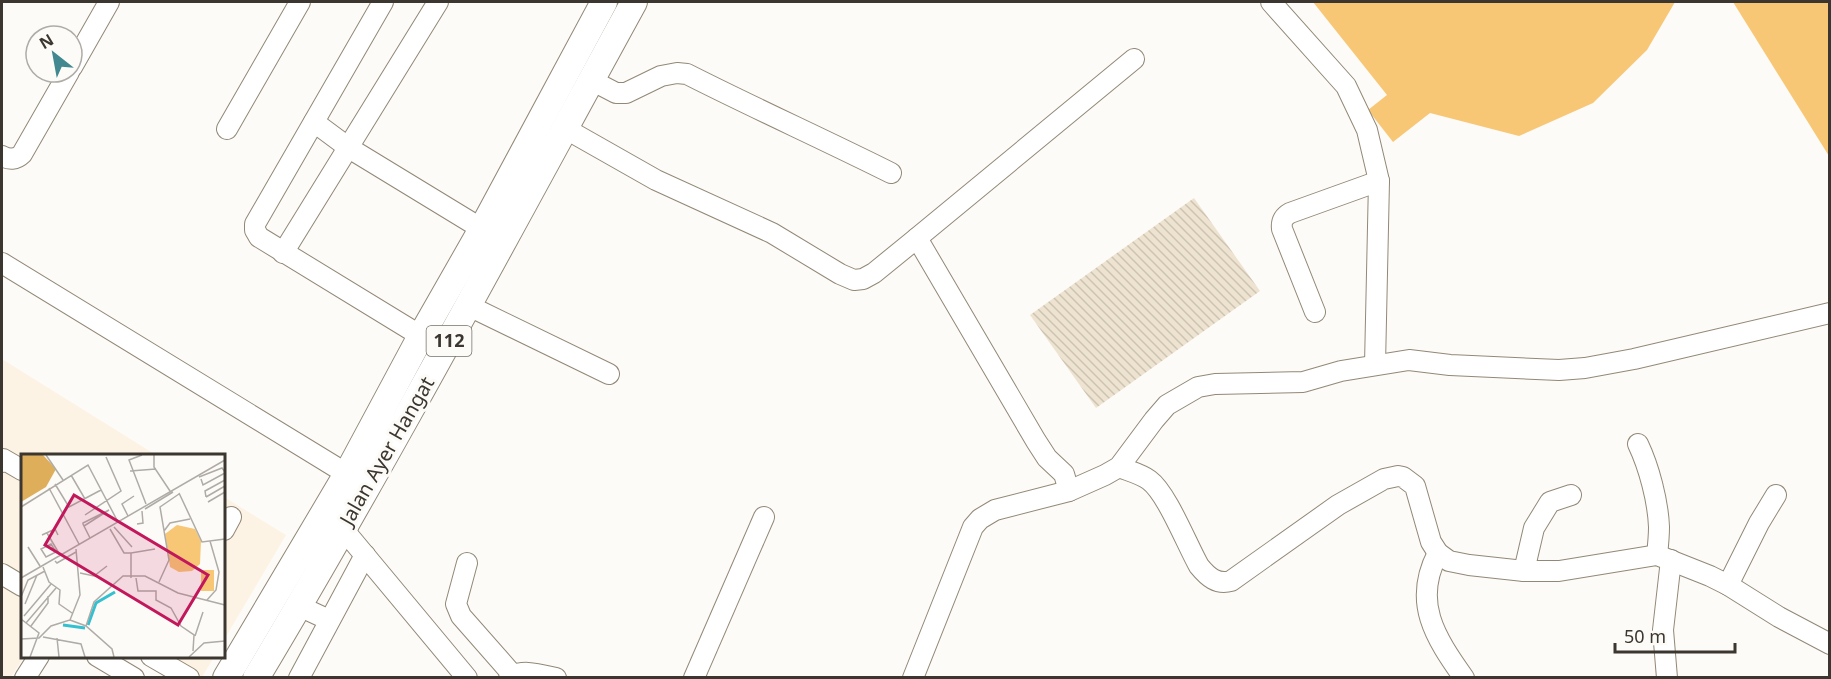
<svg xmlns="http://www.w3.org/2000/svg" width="1831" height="679" font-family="'Noto Sans',sans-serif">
	<defs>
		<pattern id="building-back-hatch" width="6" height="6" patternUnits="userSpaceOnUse" patternTransform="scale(1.5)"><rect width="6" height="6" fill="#eee3d0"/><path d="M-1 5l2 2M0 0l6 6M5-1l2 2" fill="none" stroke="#cdc3b3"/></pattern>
	</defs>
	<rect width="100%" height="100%" fill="#fdfbf7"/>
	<g fill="#fdf3e4">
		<path d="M2 359 156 455 22 456 24 657 10 678 2 677Z"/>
		<path d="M224 497 286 535 224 640Z"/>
		<path d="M166 657H214L202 677Z"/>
	</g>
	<g fill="#f7c776">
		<path d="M1313 2H1675L1647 50 1593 103 1519 136 1430 113 1393 142 1368 110 1387 95Z"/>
		<path d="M1733 2H1829V156Z"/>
	</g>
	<path fill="url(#building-back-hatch)" d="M1194 198 1260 291 1096 408 1030 315Z"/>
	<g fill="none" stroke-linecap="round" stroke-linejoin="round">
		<defs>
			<g id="minor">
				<path d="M383 2 255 224V230L259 237 421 336"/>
				<path d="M1271 2 1346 86 1367 130 1379 181 1375 365"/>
				<path d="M72 67 109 2"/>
				<path d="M591 80 616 93H626L661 76 677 73 687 74C754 108 823 139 891 173"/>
				<path d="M314 122 349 148 482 229"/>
				<path d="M227 129 300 2"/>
				<path d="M566 129 656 180 772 233 840 274 854 280 863 279 874 273 917 238 1036 441 1047 458 1064 474 1069 491"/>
				<path d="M2 156C9 160 16 160 22 154L69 72"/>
				<path d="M917 238 1134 59"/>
				<path d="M283 253 438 2"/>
				<path d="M2 263 347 474"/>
				<path d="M469 306 609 374"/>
				<path d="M1315 312 1282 229C1281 221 1283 217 1290 213L1379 181"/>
				<path d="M1638 444C1649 467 1658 501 1659 527 1659 536 1658 546 1657 555"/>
				<path d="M2 462 3 459 22 470"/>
				<path d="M1119 467C1129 471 1141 474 1149 480 1167 493 1187 545 1199 566 1208 577 1217 585 1231 581L1338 505 1384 479 1398 476 1403 477 1415 486 1431 542 1438 553 1449 561 1469 565 1524 571H1559L1657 555 1710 576 1728 585 1779 617 1830 644"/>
				<path d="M343 529 467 678"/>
				<path d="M224 530 231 517"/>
				<path d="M1438 553C1412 602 1435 637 1464 678"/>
				<path d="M467 563 456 604 461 616 512 674"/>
				<path d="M1524 571 1534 528 1550 502 1571 495"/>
				<path d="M2 574 22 586"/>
				<path d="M1728 585 1759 523 1776 495"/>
				<path d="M299 606 329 620"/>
				<path d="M97 656 134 678"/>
				<path d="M151 656 189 678"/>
				<path d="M25 678 39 656"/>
				<path d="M299 678 365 555"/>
				<path d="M509 678C521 668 542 675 556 678"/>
				<path d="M694 678 764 517"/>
				<path d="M913 678 973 527 980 519 995 510 1069 491 1105 475 1119 467 1154 420 1167 405 1198 387 1215 384 1303 382 1341 371 1409 360 1450 365 1559 370 1585 368 1634 359 1830 313"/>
				<path d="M1667 678 1663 630 1671 560"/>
			</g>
			<g id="major">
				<path d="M226 678 347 474 421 336 482 229 604 2"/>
				<path d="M256 678C389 456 510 228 634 2"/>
			</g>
		</defs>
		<use href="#minor" stroke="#928877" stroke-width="22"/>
		<use href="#major" stroke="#928877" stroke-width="28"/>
		<use href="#minor" stroke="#fff" stroke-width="20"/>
		<use href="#major" stroke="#fff" stroke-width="26"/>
	</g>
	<g text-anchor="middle" stroke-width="6" stroke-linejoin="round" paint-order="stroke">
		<rect fill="#fdfbf7" stroke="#75716b" stroke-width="1.5" x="426.5" y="326" width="45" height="30" rx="4.5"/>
		<g font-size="18" font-weight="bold" fill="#3b362f">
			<text x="449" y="347">112</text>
		</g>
		<g font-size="20" fill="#3b362f" stroke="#fdfbf7">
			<text transform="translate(387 451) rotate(-60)" y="7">Jalan Ayer Hangat</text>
		</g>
	</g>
	<g transform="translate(21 454)">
		<rect width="204" height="204" fill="#fdfbf7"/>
		<path d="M0 1H22L35 15 25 33 0 48Z" fill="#deae5a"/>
		<path d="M156 71 174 75 180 87 179 110 171 117 158 118 149 113 144 80ZM180 116H193V137H180Z" fill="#f7c776"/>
		<path fill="none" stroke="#33c0d1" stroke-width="3" d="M42 171 64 174M67 171 75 149 94 138"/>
		<path fill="none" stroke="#afaca7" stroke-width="1.5" d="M25 1 42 26M121 1 108 6 125 50M133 1V13L149 37M109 17 135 15M50 21 64 45M178 23 201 14 204 18M180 25 182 31 204 19M34 30 48 53 80 36M28 34 58 90M158 39 181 88 204 85M185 43 184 37 204 26M185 43 204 32M187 48 204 38M0 53 67 11 97 68M124 55 152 38M64 61 100 37 85 3M107 62 101 50 113 42M116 70 122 69 121 57M63 72 88 56 62 69V70L69 84M93 73 111 93M89 75 103 99H110V124M143 77 149 69 169 65M26 79 39 101M21 81 34 75 37 81M30 90 35 98 25 103 20 95ZM7 93 19 112M110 99 134 95M34 107 36 109 55 98M22 113 28 128 39 136 38 150 51 159M59 119 73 122 86 112M0 124 204 6M115 124 117 137H135V146L150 154 160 172 173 181 172 197M138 128 148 106 139 53 158 40M0 143 7 126 24 117M186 146 195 136 198 118 189 87M4 150 16 121M3 162 30 130M0 165 18 179 9 203M49 166 65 172 91 195 93 203M5 169 35 134M10 172 27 149V142M65 172 73 148 102 122H124L157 139 204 151M174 182 182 158M22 183 60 190 64 203M36 184 38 203M0 185 18 184 30 172 49 166 59 141 55 95M168 203 183 189 204 187"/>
		<path fill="#c2185b" fill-opacity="0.15" stroke="#c2185b" stroke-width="3" d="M53 41 187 121 157 171 24 91Z"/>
		<rect width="204" height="204" fill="none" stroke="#3b362f" stroke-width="3"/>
	</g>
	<rect width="1831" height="679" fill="none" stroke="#3b362f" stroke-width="6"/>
	<g transform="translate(54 54) rotate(329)"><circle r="28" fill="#fdfbf7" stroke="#afaca7" stroke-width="1.5"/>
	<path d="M0-4.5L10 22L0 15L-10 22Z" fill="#418891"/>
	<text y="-9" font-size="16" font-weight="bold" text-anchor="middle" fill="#3b362f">N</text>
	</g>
	<path d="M1615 643v9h120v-9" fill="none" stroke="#3b362f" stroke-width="3"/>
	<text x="1624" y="643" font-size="18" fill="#3b362f" stroke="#fdfbf7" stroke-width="4.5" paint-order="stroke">50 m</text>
</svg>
